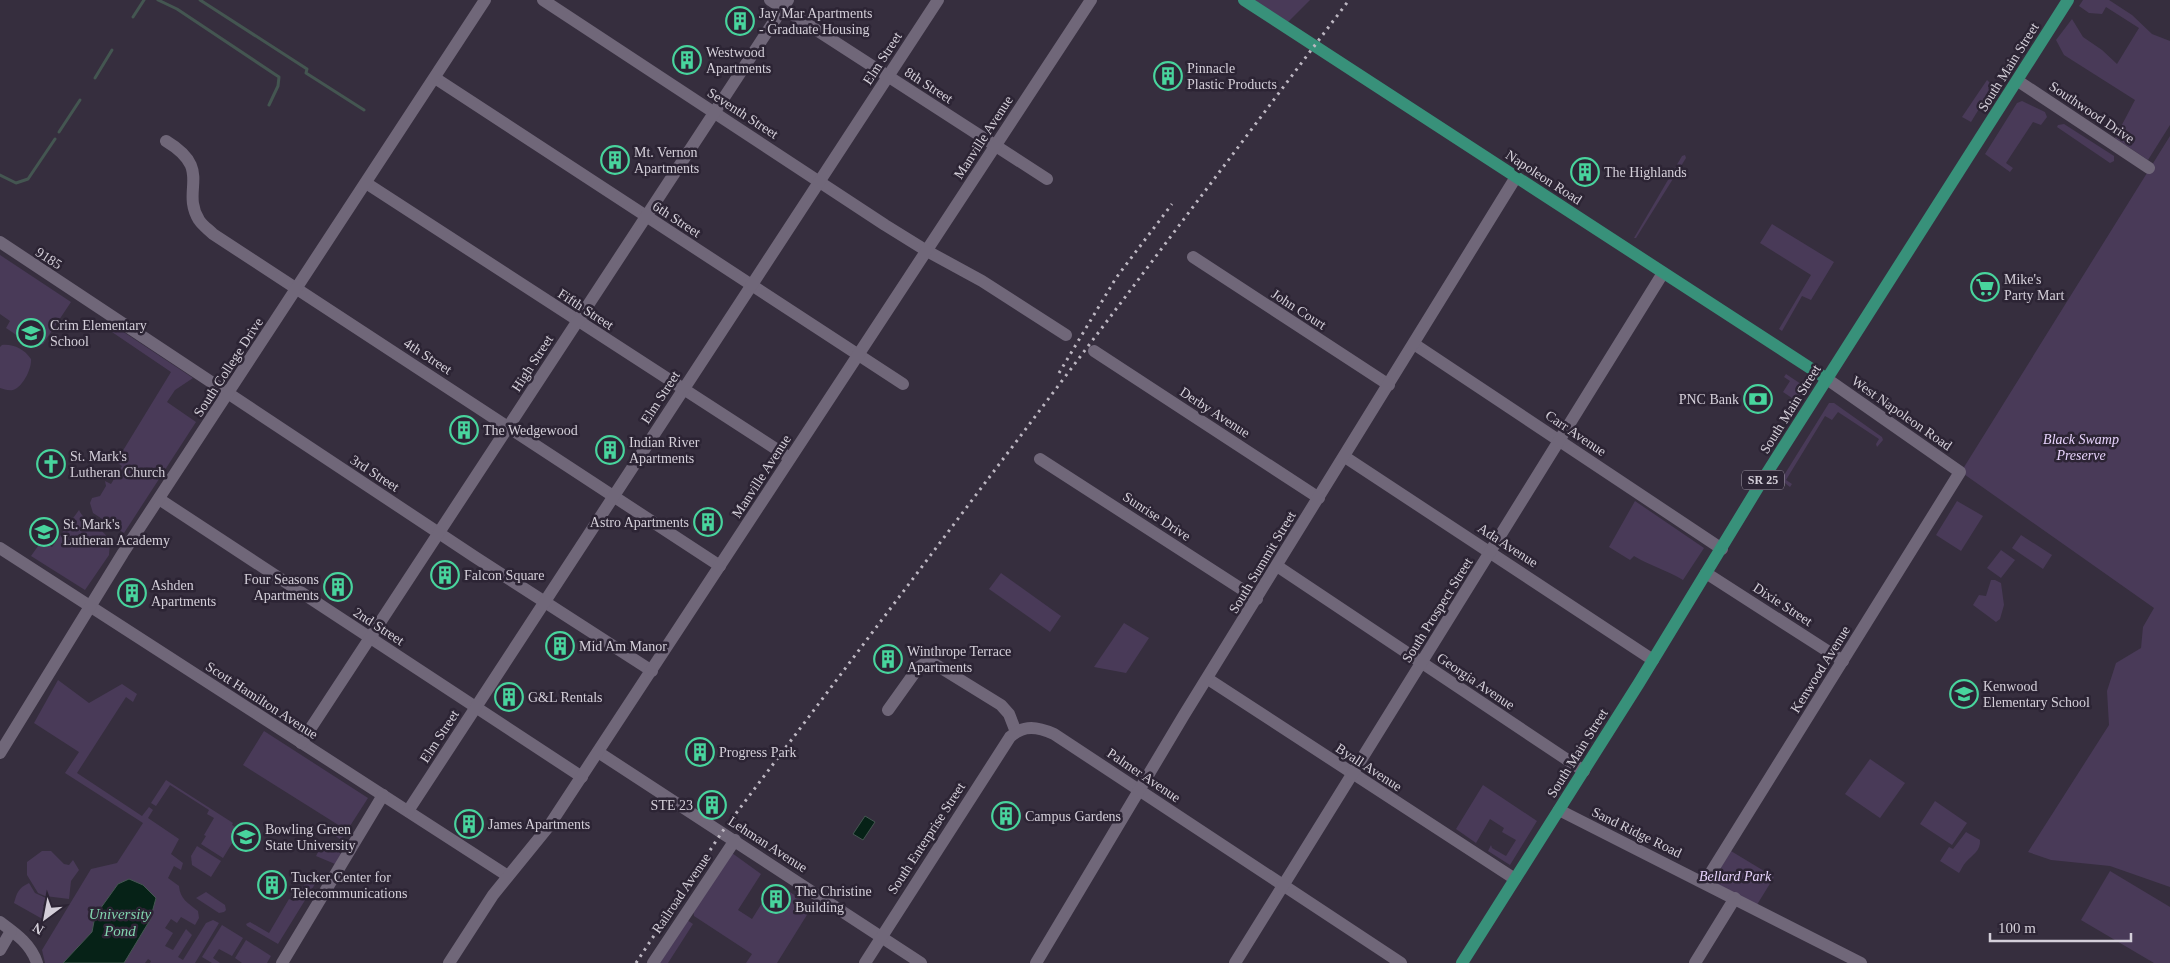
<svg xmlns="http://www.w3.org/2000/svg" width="2170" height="963" font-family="Georgia,serif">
	<rect width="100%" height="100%" fill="#362e3e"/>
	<g fill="#493a58">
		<path d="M1244 0H1310L1284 26Z"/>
		<path d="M2083 0H2109L2132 15 2152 34 2170 41V125L2148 160 2115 138 2135 100 2064 55 2056 40 2072 19 2083 37 2102 50 2117 64 2139 28 2106 7 2102 14 2089 13 2079 6Z"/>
		<path d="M1987 80 1993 86 1971 122 1962 117Z"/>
		<path d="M2022 101 2045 112 2047 117 2041 125 2033 122 2006 163 2013 168 2010 172 1985 154 2017 103Z"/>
		<path d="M2064 124 2114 156V161L2110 163 2057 127 2058 125Z"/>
		<path d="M2170 136V887L2110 866 2051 860 2028 852 2109 725 2107 691 2116 663 2141 648 2143 627 2154 608 1961 472Z"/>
		<path d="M1685 155 1686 158 1636 238H1634L1682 156Z"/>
		<path d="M1772 224 1834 262 1811 300 1802 296 1782 331 1779 329 1811 275 1760 243Z"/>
		<path d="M0 255 71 302 43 344C31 349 16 334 6 328L10 321 0 314Z"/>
		<path d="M113 325 193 378 175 390 167 402 196 422 124 533 93 513 90 503 92 498 100 496 106 486 105 481 111 484 122 466 116 462 171 372 109 330Z"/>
		<path d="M2 345C14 344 24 349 31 359 32 368 23 387 13 390 8 391 4 389 0 388V347Z"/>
		<path d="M1786 374 1801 384 1803 390 1798 402 1783 392 1790 381 1784 377Z"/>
		<path d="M1829 403H1834L1882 437 1883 440 1877 447 1876 444 1879 439 1838 412 1832 420 1825 416 1786 480 1792 484 1790 487 1781 480Z"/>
		<path d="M1635 501 1704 548 1683 580C1667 570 1650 566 1634 556L1630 560 1609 547Z"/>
		<path d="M1957 501 1983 516 1961 551 1936 535Z"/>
		<path d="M79 510C86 525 104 527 110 542L109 555 85 590 31 556 41 542 52 547Z"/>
		<path d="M2021 535 2052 555 2043 569 2012 548Z"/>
		<path d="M2001 550 2015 560 2001 578 1987 568Z"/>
		<path d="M1001 573 1061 616 1050 632 989 589Z"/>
		<path d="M1991 580H1995L2001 583 2004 605 2000 619 1996 622 1973 605 1979 595 1986 596Z"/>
		<path d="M1124 623 1149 638 1126 673 1094 667Z"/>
		<path d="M58 680 89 703 122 684 137 694 133 702 126 697 77 773 142 816 149 807 153 810 148 818 179 839 171 854 183 863 181 870 174 866 168 878 179 886C180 899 188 903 198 911L199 918 195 925 181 917 177 923 171 919 165 928 173 933 165 946 173 950 186 929 192 935 178 957 183 960 206 923 213 920 219 923 195 963H150L151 961 148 959 145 963H124L132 950 95 916 92 932 63 963H45L42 950 91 869 117 863 143 823 65 773 79 752 34 723Z"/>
		<path d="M264 731 368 798 341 840 334 835 340 826 243 765Z"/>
		<path d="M1870 759 1905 783 1880 818 1845 794Z"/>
		<path d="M166 780 233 823 232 825 240 830 223 858 201 844 206 836 204 835 214 818 207 814 209 810 170 785 156 806 151 803Z"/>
		<path d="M1483 785 1537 821 1510 865 1488 851 1491 845 1492 848 1506 856 1516 840 1502 832 1504 828 1490 819 1476 843 1456 829Z"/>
		<path d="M1935 801 1967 823 1952 845 1920 824Z"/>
		<path d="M1966 832 1980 840C1981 851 1972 855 1966 862 1963 865 1961 870 1959 873L1940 861 1949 847 1953 849Z"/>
		<path d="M329 843 341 854 335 864 316 856 319 850 323 852Z"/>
		<path d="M197 846 221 861 211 877 192 865 191 856Z"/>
		<path d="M1726 848 1774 877 1755 908 1705 882Z"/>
		<path d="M42 851H51L64 864 69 865 73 860 79 870 71 881 69 899 45 896 38 893 27 875V862Z"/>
		<path d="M732 853 761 874 738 910 752 919 762 903 779 914 791 896 786 892 787 890 809 905 810 910 777 963H746L752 954 694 916 693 910Z"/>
		<path d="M2110 871 2170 907V963H2154L2081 920Z"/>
		<path d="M309 881 315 884 278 944 247 926 246 924 250 922 269 933 289 899 294 901 306 882Z"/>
		<path d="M29 883 35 893 46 898 43 906 54 909 46 921 14 903C17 893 18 888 29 883Z"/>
		<path d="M206 892 225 905 226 910 224 912 219 913 196 898Z"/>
		<path d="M687 920 693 924 668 963H659Z"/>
		<path d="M222 925 243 938 232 956 219 949 213 958 220 963H212L202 957Z"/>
		<path d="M246 940 271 956 267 963H242L235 958Z"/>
	</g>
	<g fill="#062217" stroke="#445651">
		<path d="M865 816 875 822 863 840 853 834Z"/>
		<path d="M129 879 143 885 156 898 150 920 124 963H63L92 932 95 916 118 884Z"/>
	</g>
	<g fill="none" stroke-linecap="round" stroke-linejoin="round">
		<g stroke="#445651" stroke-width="3">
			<path d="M158 0 177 9 279 77 278 86 269 105"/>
			<path d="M200 0 307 69 306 73 364 110"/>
			<path d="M133 17 144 0"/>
			<path d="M95 78 112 50"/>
			<path d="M59 132 80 100"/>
			<path d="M0 175 16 183 28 179 55 139"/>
		</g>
		<g stroke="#706779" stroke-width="12">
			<path d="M543 0 885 225 927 251 982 281 1066 335"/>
			<path d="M770 0 1047 179"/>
			<path d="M435 78 903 384"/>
			<path d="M2018 81 2149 168"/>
			<path d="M166 141C214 170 180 189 199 220 203 226 208 229 213 234L720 566"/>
			<path d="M366 183 790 458"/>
			<path d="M0 242 475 557 652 671"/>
			<path d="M1193 257 1389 385"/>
			<path d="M1414 344 1722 549"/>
			<path d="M1094 351 1319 498"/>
			<path d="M1345 457 1653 660"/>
			<path d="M1040 459 1257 599"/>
			<path d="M159 499 582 777"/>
			<path d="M0 548 508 876"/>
			<path d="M1277 566 1584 771"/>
			<path d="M1706 573 1843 661"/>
			<path d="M1208 679 1515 879"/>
			<path d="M888 710 918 668 925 663H933L1001 705 1009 714 1016 732"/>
			<path d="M301 743 788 0"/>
			<path d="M598 752 921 963"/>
			<path d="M0 753 123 553 485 0"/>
			<path d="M1559 810 1861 963"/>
			<path d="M408 811 938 0"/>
			<path d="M1705 882 1960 472 1827 379"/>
			<path d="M0 922C15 933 31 944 37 963"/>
			<path d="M0 950 11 931"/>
			<path d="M282 963 383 795"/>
			<path d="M449 963 493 895 549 826 1091 0"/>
			<path d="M653 963 735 840"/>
			<path d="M865 963 1010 737C1024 724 1038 727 1054 734L1401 963"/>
			<path d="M1036 963 1184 715 1516 177"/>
			<path d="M1235 963 1663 273"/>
			<path d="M1695 963 1735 898"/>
		</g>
		<g stroke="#38917a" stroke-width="12">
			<path d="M1244 0 1827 379"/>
			<path d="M1462 963 1639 683 1765 476 2068 0"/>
		</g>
		<g stroke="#bdb7c2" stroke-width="3" stroke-dasharray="2.5 5" stroke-linecap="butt">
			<path d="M1059 373 1116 278 1172 204"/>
			<path d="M636 963 722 832 1349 0"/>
		</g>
	</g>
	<defs>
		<symbol id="building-ring" viewBox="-11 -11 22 22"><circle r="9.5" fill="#2c2434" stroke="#48d49d" stroke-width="1.5"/><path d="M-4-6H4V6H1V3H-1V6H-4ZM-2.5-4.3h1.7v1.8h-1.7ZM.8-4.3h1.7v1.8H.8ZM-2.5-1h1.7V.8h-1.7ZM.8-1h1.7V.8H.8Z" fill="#48d49d"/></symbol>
		<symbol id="supermarket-ring" viewBox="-11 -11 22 22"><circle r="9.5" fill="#2c2434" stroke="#48d49d" stroke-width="1.5"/><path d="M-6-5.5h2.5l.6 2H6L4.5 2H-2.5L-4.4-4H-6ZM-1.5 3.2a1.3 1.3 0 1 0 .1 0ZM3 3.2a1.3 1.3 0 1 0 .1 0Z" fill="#48d49d"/></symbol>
		<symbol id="school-ring" viewBox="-11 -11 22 22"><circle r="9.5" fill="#2c2434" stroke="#48d49d" stroke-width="1.5"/><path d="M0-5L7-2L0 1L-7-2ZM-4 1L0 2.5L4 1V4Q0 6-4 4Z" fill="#48d49d"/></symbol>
		<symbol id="bank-ring" viewBox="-11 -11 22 22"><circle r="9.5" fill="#2c2434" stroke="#48d49d" stroke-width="1.5"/><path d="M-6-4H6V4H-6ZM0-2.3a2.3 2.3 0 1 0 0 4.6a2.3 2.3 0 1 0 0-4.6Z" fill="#48d49d"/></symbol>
		<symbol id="church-ring" viewBox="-11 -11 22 22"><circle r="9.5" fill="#2c2434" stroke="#48d49d" stroke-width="1.5"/><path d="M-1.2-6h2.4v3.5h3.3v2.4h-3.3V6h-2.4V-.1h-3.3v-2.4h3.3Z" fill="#48d49d"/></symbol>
		<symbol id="university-ring" viewBox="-11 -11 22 22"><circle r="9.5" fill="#2c2434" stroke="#48d49d" stroke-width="1.5"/><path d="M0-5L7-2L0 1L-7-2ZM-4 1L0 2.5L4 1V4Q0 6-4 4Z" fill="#48d49d"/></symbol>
	</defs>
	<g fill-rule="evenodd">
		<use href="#building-ring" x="724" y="5" width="32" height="32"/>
		<use href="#building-ring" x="671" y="44" width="32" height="32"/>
		<use href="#building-ring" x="1152" y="60" width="32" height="32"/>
		<use href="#building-ring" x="599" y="144" width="32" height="32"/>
		<use href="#building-ring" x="1569" y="156" width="32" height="32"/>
		<use href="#supermarket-ring" x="1969" y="271" width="32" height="32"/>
		<use href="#school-ring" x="15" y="317" width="32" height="32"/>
		<use href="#bank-ring" x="1742" y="383" width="32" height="32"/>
		<use href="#building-ring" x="448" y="414" width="32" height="32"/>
		<use href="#building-ring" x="594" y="434" width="32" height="32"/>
		<use href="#church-ring" x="35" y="448" width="32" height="32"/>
		<use href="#building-ring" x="692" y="506" width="32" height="32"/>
		<use href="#school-ring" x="28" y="516" width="32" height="32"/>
		<use href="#building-ring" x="429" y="559" width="32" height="32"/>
		<use href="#building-ring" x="322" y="571" width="32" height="32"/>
		<use href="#building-ring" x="116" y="577" width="32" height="32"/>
		<use href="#building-ring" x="544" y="630" width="32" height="32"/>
		<use href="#building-ring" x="872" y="643" width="32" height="32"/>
		<use href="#school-ring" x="1948" y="678" width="32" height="32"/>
		<use href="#building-ring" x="493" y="681" width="32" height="32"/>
		<use href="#building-ring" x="684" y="736" width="32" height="32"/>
		<use href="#building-ring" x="696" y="789" width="32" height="32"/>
		<use href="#building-ring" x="990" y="800" width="32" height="32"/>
		<use href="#building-ring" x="453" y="808" width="32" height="32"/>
		<use href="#university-ring" x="230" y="821" width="32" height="32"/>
		<use href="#building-ring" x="256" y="869" width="32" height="32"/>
		<use href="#building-ring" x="760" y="883" width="32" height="32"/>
	</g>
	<g text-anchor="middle" stroke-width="5" stroke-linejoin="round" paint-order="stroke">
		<rect fill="#2c2434" stroke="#a29ca8" stroke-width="1" x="1742" y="470.5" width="42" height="19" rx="4"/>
		<g font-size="12" font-weight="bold" fill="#d4cfd9">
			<text x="1763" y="484">SR 25</text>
		</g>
		<g font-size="14" fill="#d4cfd9" stroke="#2c2434" text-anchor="start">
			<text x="759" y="18">Jay Mar Apartments<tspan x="759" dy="16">- Graduate Housing</tspan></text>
			<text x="706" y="57">Westwood<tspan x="706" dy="16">Apartments</tspan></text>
			<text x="1187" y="73">Pinnacle<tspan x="1187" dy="16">Plastic Products</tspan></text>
			<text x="634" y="157">Mt. Vernon<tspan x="634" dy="16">Apartments</tspan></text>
			<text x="1604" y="177">The Highlands</text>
			<text x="2004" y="284">Mike's<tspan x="2004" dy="16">Party Mart</tspan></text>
			<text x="50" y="330">Crim Elementary<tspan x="50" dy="16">School</tspan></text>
			<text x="1739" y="404" text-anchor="end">PNC Bank</text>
			<text x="483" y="435">The Wedgewood</text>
			<text x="629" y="447">Indian River<tspan x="629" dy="16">Apartments</tspan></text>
			<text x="70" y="461">St. Mark's<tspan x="70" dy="16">Lutheran Church</tspan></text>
			<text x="689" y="527" text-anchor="end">Astro Apartments</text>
			<text x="63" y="529">St. Mark's<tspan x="63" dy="16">Lutheran Academy</tspan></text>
			<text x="464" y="580">Falcon Square</text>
			<text x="319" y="584" text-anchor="end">Four Seasons<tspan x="319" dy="16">Apartments</tspan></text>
			<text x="151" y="590">Ashden<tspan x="151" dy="16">Apartments</tspan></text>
			<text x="579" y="651">Mid Am Manor</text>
			<text x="907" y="656">Winthrope Terrace<tspan x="907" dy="16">Apartments</tspan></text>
			<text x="1983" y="691">Kenwood<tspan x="1983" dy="16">Elementary School</tspan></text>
			<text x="528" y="702">G&amp;L Rentals</text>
			<text x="719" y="757">Progress Park</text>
			<text x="693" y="810" text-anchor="end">STE 23</text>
			<text x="1025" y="821">Campus Gardens</text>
			<text x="488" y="829">James Apartments</text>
			<text x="265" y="834">Bowling Green<tspan x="265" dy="16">State University</tspan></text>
			<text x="291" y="882">Tucker Center for<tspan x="291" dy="16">Telecommunications</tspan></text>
			<text x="795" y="896">The Christine<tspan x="795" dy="16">Building</tspan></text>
		</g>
		<g font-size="14" fill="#d4cfd9" stroke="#2c2434">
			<text transform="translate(882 58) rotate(-57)" y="5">Elm Street</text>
			<text transform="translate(2008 67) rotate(-58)" y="5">South Main Street</text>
			<text transform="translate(929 85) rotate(33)" y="5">8th Street</text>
			<text transform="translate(2092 112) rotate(34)" y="5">Southwood Drive</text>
			<text transform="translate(743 113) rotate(33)" y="5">Seventh Street</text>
			<text transform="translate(983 137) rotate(-57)" y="5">Manville Avenue</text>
			<text transform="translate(1544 177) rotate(33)" y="5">Napoleon Road</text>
			<text transform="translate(677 219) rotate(33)" y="5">6th Street</text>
			<text transform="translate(49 258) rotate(33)" y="5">9185</text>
			<text transform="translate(586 309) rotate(33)" y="5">Fifth Street</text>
			<text transform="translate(1299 309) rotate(33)" y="5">John Court</text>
			<text transform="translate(428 356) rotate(33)" y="5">4th Street</text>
			<text transform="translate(532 363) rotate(-57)" y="5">High Street</text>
			<text transform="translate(228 367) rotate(-57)" y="5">South College Drive</text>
			<text transform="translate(660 397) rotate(-57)" y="5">Elm Street</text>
			<text transform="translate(1790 409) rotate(-58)" y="5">South Main Street</text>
			<text transform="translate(1215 412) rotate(33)" y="5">Derby Avenue</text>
			<text transform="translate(1902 413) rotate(35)" y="5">West Napoleon Road</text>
			<text transform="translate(1576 433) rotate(34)" y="5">Carr Avenue</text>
			<text transform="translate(375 473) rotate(33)" y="5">3rd Street</text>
			<text transform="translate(761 476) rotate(-57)" y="5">Manville Avenue</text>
			<text transform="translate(1157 516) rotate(33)" y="5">Sunrise Drive</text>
			<text transform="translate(1508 545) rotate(33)" y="5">Ada Avenue</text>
			<text transform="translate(1262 562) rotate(-59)" y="5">South Summit Street</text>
			<text transform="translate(1783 604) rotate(33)" y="5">Dixie Street</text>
			<text transform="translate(1437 610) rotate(-58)" y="5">South Prospect Street</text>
			<text transform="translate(379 626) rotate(33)" y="5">2nd Street</text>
			<text transform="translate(1820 669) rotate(-58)" y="5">Kenwood Avenue</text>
			<text transform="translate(1476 681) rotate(34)" y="5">Georgia Avenue</text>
			<text transform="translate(262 700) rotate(33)" y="5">Scott Hamilton Avenue</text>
			<text transform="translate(439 736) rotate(-57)" y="5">Elm Street</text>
			<text transform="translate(1577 753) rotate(-58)" y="5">South Main Street</text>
			<text transform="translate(1369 767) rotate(33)" y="5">Byall Avenue</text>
			<text transform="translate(1144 775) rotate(34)" y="5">Palmer Avenue</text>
			<text transform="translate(1637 832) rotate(26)" y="5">Sand Ridge Road</text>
			<text transform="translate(926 838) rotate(-57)" y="5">South Enterprise Street</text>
			<text transform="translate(768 844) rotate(33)" y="5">Lehman Avenue</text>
			<text transform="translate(681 893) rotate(-56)" y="5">Railroad Avenue</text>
		</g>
		<g font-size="14" font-style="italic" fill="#e7d3fc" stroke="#2c2434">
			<text x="2081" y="444">Black Swamp<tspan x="2081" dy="16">Preserve</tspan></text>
			<text x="1735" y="881">Bellard Park</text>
		</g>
		<g font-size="15" font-style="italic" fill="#82d5af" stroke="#2c2434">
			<text x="120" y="919">University<tspan x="120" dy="17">Pond</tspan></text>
		</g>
	</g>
	<g transform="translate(45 918) rotate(212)" stroke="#2c2434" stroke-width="4" paint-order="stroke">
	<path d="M0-4L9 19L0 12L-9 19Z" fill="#d4cfd9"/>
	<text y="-8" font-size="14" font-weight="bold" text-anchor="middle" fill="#d4cfd9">N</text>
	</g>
	<path d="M1990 933v8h141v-8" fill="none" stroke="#d4cfd9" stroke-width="2.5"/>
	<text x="1998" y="933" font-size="15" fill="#d4cfd9" stroke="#2c2434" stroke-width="4" paint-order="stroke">100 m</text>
</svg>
